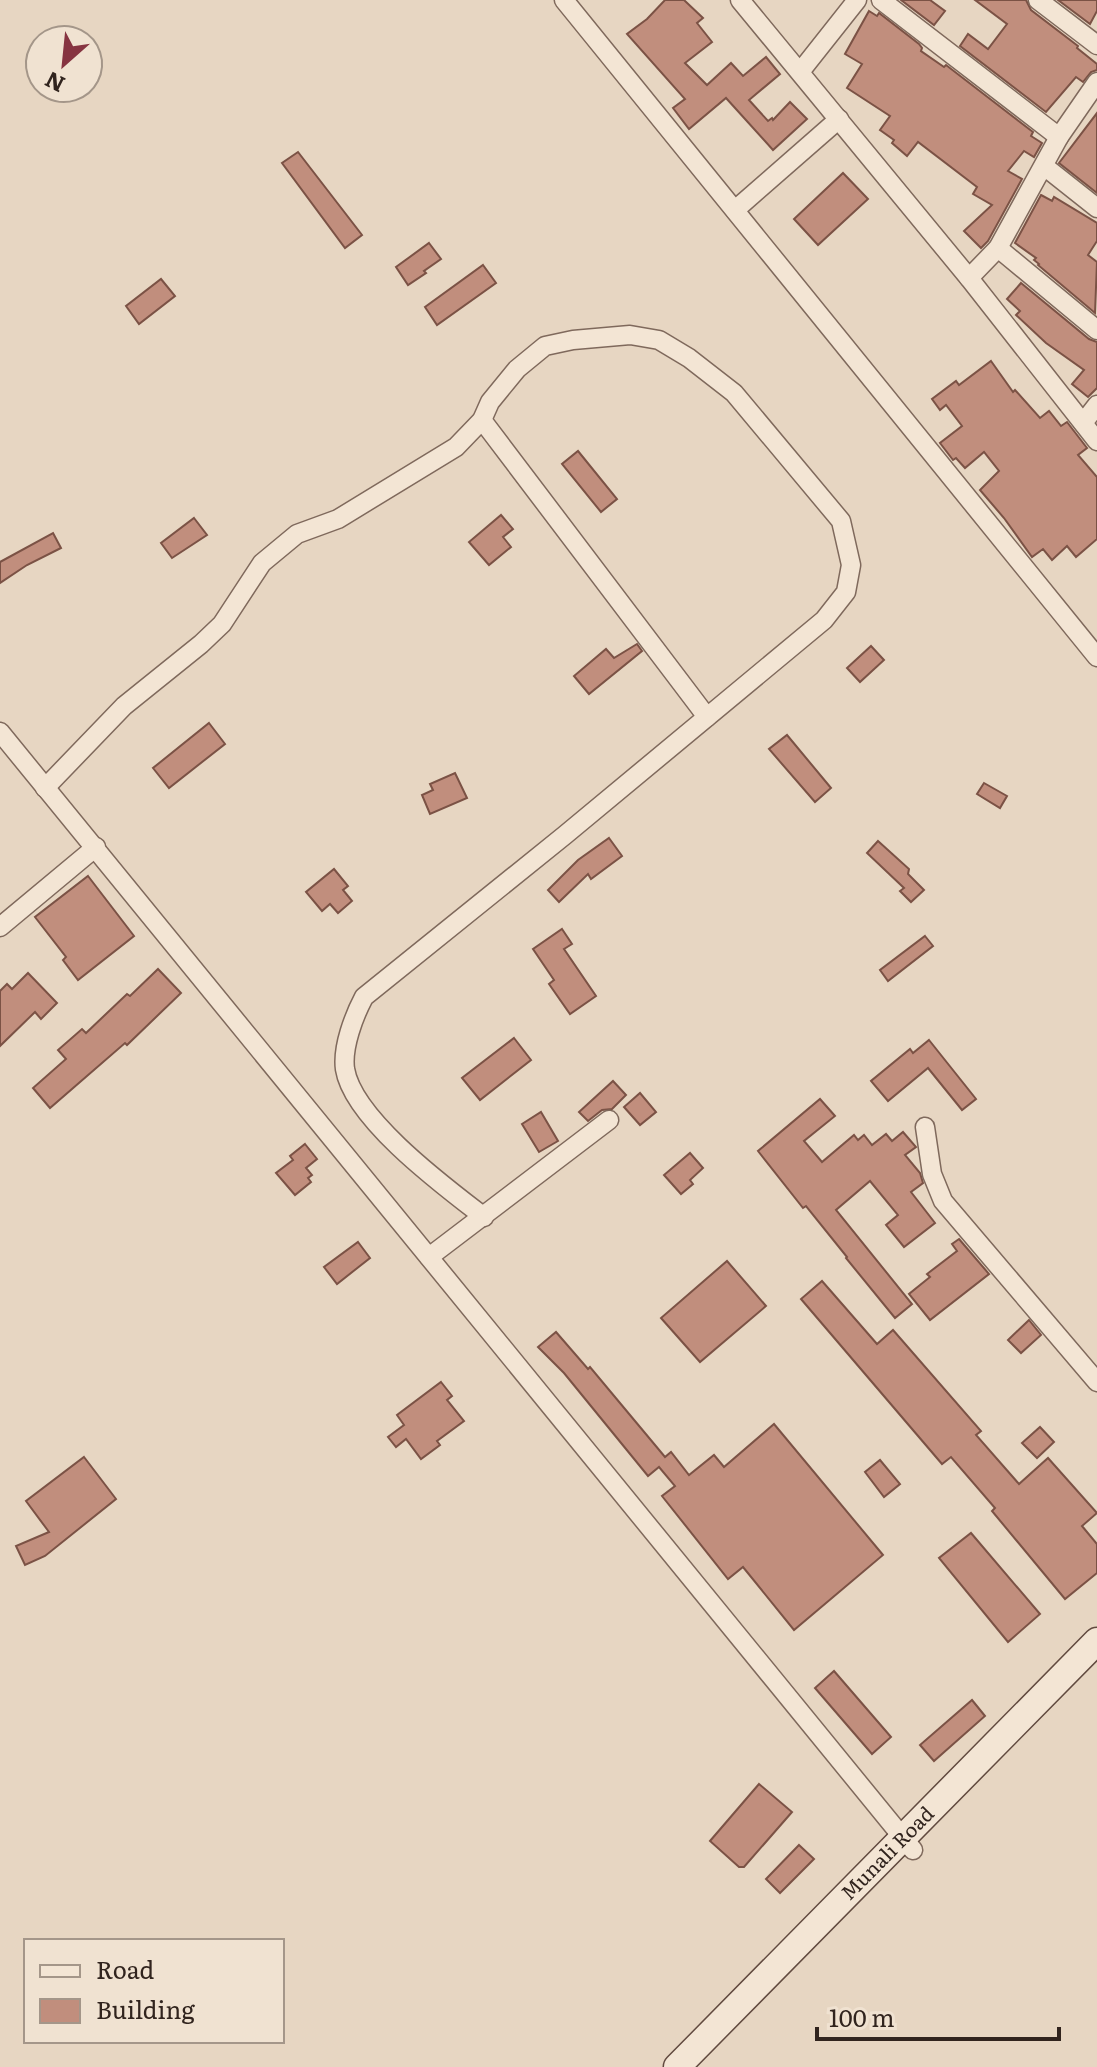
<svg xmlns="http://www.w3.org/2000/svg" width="1097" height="2067" font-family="Literata,serif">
	<rect width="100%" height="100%" fill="#e7d6c2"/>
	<g fill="#c18e7d" stroke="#7b5245" stroke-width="2">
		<path d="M665 0H684L703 18 697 23 712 42 685 63 707 85 731 63 743 76 766 57 780 74 749 100 768 121 772 118 773 120 790 102 807 119 773 150 726 98 689 129 673 108 685 99 627 34 647 19Z"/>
		<path d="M901 0H930L945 11 934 25Z"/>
		<path d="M975 0H1026L1031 10 1078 46 1077 48 1097 64V70L1091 72 1083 82 1076 77 1046 112 960 46 968 34 988 49 1007 24Z"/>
		<path d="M1058 0H1097V11L1090 24Z"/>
		<path d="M869 11 877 16 879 13 919 44 922 48 921 51 944 67 946 65 1033 132 1031 136 1042 143 1034 157 1024 151 1008 171 1022 179 988 241 981 248 964 231 992 205 973 194 977 187 918 142 907 156 892 143 894 140 880 130 890 116 847 88 862 64 845 54Z"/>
		<path d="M1097 113V193L1059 163Z"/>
		<path d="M298 152 362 235 345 248 282 163Z"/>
		<path d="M843 173 868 199 818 245 794 219Z"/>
		<path d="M1041 195 1052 201 1054 197 1097 223V241L1088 255 1097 262 1095 313 1038 265 1039 264 1034 260 1036 258 1015 243Z"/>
		<path d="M429 243 441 259 424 271 426 273 408 285 396 267Z"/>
		<path d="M483 265 496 283 437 325 425 307Z"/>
		<path d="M161 279 175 296 139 324 126 306Z"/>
		<path d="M1021 283 1089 339 1097 342V388L1088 397 1072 384 1084 370 1046 343 1016 315 1020 311 1007 299Z"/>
		<path d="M991 361 1013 392 1015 390 1040 418 1049 411 1061 426 1067 422 1087 448 1078 455 1097 477V539L1076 557 1067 546 1052 560 1043 549 1032 557 1004 518 980 490 999 471 984 452 965 468 956 458 953 460 940 443 962 426 946 405 940 410 932 399 956 381 959 385Z"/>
		<path d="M578 451 617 499 601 512 562 464Z"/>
		<path d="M501 515 513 529 503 537 511 547 489 565 469 542Z"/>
		<path d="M194 518 207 535 172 558 161 543Z"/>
		<path d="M53 533 61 548 27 565 0 583V562Z"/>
		<path d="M637 644 642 651 589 694 574 676 606 649 614 658Z"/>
		<path d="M871 646 884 660 860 682 847 668Z"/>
		<path d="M209 723 225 744 169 788 153 768Z"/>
		<path d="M787 735 831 788 815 802 769 749Z"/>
		<path d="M455 773 467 798 430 814 422 795 433 790 430 784Z"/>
		<path d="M984 783 1007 796 1000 808 977 794Z"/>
		<path d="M609 838 622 856 591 879 588 874 559 902 548 890 578 860Z"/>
		<path d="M878 841 909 869 908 874 924 890 911 902 900 891 904 888 867 853Z"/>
		<path d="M334 869 348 886 343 890 352 901 338 913 330 904 322 911 306 892Z"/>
		<path d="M88 876 134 936 78 980 63 960 66 957 35 917Z"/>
		<path d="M562 929 572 944 564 949 596 996 570 1014 549 984 554 980 533 949Z"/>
		<path d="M925 936 933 946 888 981 880 970Z"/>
		<path d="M158 969 181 993 127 1045 125 1043 50 1108 33 1088 66 1059 58 1050 82 1029 86 1033 127 994 130 996Z"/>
		<path d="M28 973 57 1003 41 1019 35 1012 0 1046V991L7 984 12 989Z"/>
		<path d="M514 1038 531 1060 480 1100 462 1078Z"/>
		<path d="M929 1040 976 1099 962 1110 928 1068 888 1101 871 1081 910 1049 913 1053Z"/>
		<path d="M613 1081 626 1095 612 1109 602 1110 588 1121 579 1112Z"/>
		<path d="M640 1093 656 1112 640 1125 624 1107Z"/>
		<path d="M820 1099 835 1116 804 1141 822 1162 854 1135 858 1140 864 1135 872 1145 886 1134 892 1141 903 1132 916 1147 905 1155 920 1173 923 1183 911 1192 935 1223 904 1247 886 1225 898 1215 870 1181 836 1210 912 1304 895 1318 846 1258 847 1257 806 1206 803 1208 758 1151Z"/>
		<path d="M541 1112 558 1141 539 1152 522 1124Z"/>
		<path d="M305 1144 317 1159 306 1168 312 1175 308 1178 311 1182 295 1195 276 1173 293 1160 290 1156Z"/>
		<path d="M690 1153 703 1168 690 1180 693 1184 681 1194 664 1175Z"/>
		<path d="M959 1239 989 1274 930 1320 909 1294 930 1277 927 1274 957 1251 952 1244Z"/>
		<path d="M358 1242 370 1258 337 1284 324 1267Z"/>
		<path d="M727 1261 766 1306 700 1362 661 1318Z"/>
		<path d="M822 1281 877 1344 893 1330 981 1431 976 1435 1019 1484 1048 1458 1097 1513 1082 1526 1097 1544V1573L1065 1599 992 1511 995 1508 951 1457 942 1464 801 1299Z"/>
		<path d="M1029 1320 1041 1335 1021 1353 1008 1340Z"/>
		<path d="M556 1332 588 1369 590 1367 665 1457 671 1452 689 1475 714 1455 724 1467 774 1424 883 1555 794 1630 743 1567 728 1579 662 1496 675 1486 659 1467 648 1476 564 1373 538 1347Z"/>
		<path d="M441 1382 452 1396 447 1400 464 1421 437 1441 440 1445 421 1459 406 1439 396 1447 388 1437 404 1425 397 1415Z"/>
		<path d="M1040 1427 1054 1442 1037 1458 1022 1443Z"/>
		<path d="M84 1457 116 1499 45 1556 25 1565 16 1546 49 1532 26 1501Z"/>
		<path d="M880 1460 900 1484 884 1497 865 1472Z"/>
		<path d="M971 1533 1040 1614 1008 1642 939 1558Z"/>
		<path d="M834 1671 891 1737 872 1754 815 1688Z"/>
		<path d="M972 1700 985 1716 934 1761 920 1745Z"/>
		<path d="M759 1784 792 1812 744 1867H739L710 1841Z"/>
		<path d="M799 1845 814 1859 780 1893 766 1879Z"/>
	</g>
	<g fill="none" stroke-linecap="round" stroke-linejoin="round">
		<defs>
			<g id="minor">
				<path d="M564 0 1097 657"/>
				<path d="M740 0 969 278 1097 441"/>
				<path d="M881 0 1059 137"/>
				<path d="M1038 0 1097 45"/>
				<path d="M800 72 857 0"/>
				<path d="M1044 166 1097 208"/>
				<path d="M735 210 839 119"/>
				<path d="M998 248 1097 330"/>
				<path d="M969 278 998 248 1059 137 1097 82"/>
				<path d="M482 420 707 717"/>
				<path d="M1083 423 1097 405"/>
				<path d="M0 732 913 1850"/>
				<path d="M45 788 124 706 201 644 222 624 262 563 297 534 338 519 456 447 482 420 490 402 517 369 545 346 573 340 630 335 659 340 689 358 734 393 841 521 851 565 846 592 824 620 565 835 364 997C354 1016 342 1047 345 1069 353 1119 445 1187 484 1217"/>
				<path d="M0 927 96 847"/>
				<path d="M925 1127 932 1174 943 1201 1097 1382"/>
				<path d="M429 1257 609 1120"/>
			</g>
			<g id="secondary">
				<path id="s1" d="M677 2067 1097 1641"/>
			</g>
		</defs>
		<use href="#minor" stroke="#7f695c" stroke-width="21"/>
		<use href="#secondary" stroke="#614a3f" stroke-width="29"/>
		<use href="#minor" stroke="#f3e5d4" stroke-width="18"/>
		<use href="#secondary" stroke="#f3e5d4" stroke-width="26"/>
	</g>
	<g text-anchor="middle" stroke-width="6" stroke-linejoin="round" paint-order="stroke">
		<g font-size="20" fill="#31241e" stroke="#f0e2d1">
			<text dy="7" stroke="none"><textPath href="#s1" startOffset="300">Munali Road</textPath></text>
		</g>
	</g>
	<rect x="24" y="1939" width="260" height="104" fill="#f0e2d1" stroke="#a49689" stroke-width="2"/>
	<rect x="40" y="1965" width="40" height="12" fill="#f3e5d4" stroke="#a49689" stroke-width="2"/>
	<text x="96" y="1979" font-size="24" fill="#31241e">Road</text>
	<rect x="40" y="1999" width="40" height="24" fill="#c18e7d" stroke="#a49689" stroke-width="2"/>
	<text x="96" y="2019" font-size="24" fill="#31241e">Building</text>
	<g transform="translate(64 64) rotate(207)"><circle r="38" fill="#f0e2d1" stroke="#a49689" stroke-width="2"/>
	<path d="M0-6L14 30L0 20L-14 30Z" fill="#863441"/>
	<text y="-12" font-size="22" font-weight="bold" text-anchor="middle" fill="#31241e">N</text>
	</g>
	<path d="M817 2027v12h242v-12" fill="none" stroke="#31241e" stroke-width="4"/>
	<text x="829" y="2027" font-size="24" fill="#31241e" stroke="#f0e2d1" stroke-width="6" paint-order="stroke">100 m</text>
</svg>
